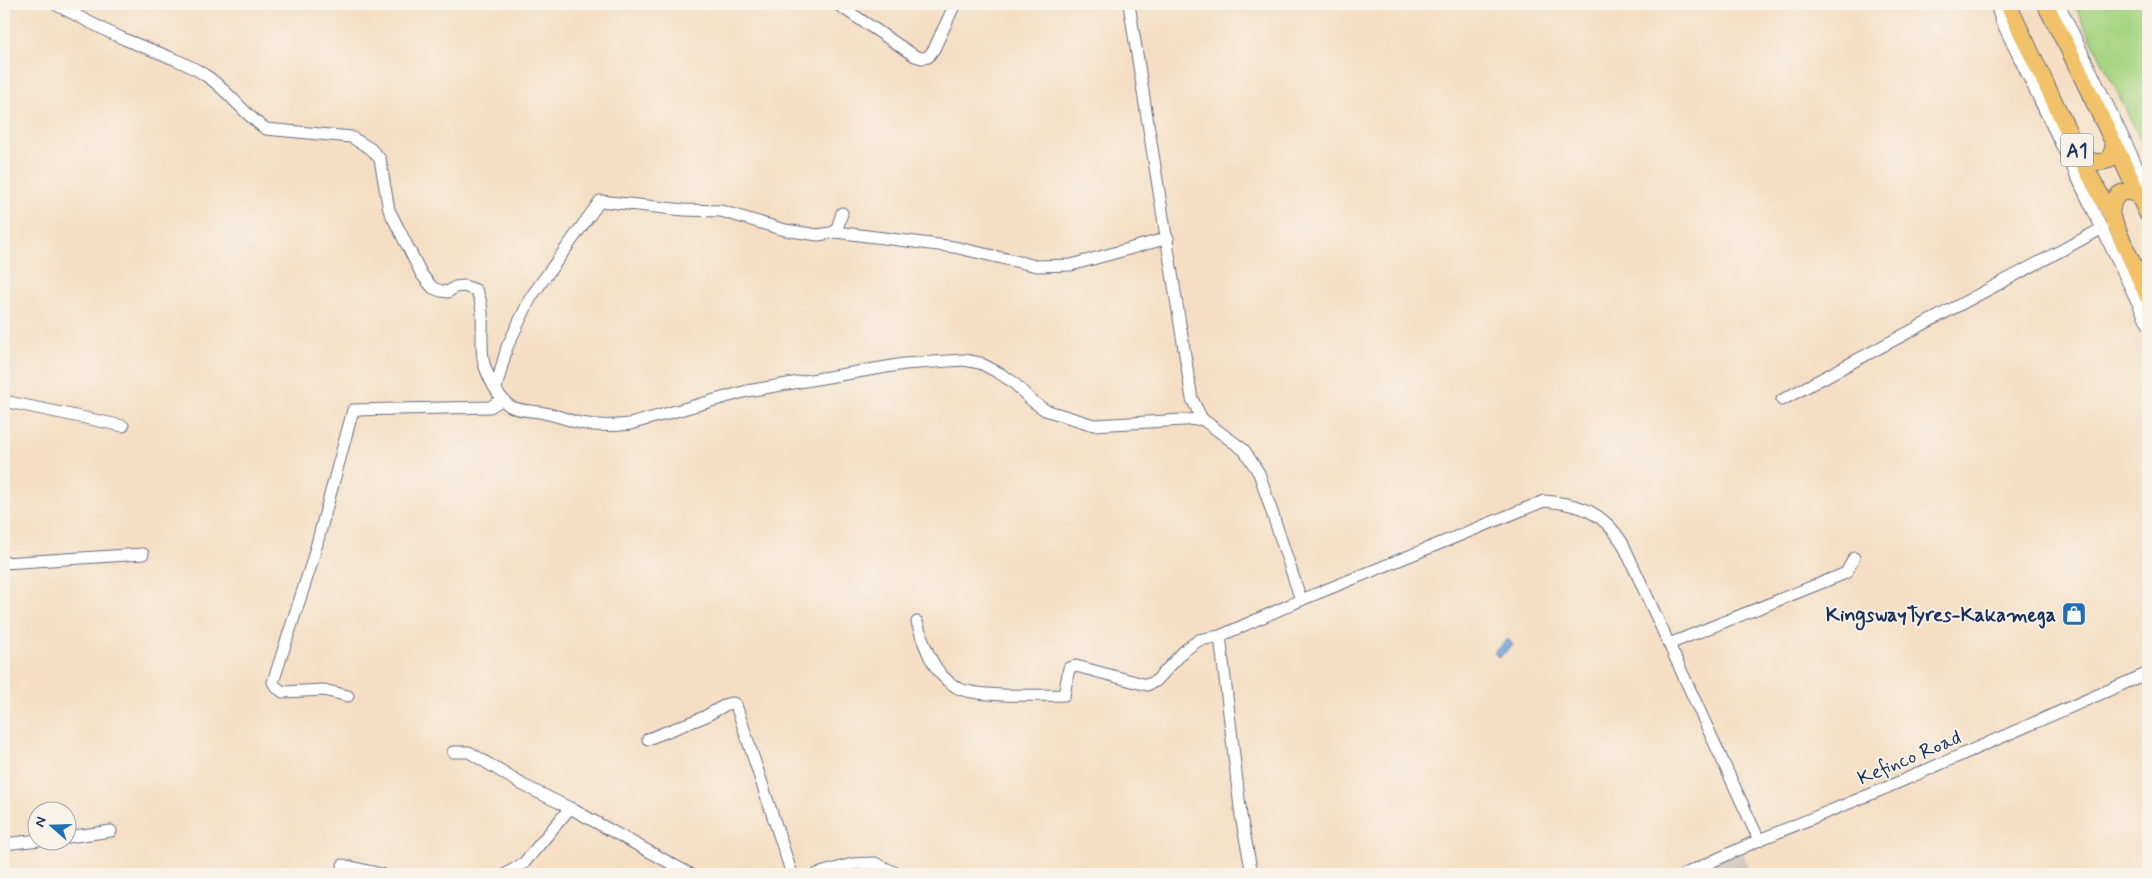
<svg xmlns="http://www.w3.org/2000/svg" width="2152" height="878" font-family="Mynerve,sans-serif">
	<rect width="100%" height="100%" fill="#f7f3e8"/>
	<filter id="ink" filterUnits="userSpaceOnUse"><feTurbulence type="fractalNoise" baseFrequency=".02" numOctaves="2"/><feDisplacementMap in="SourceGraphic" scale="10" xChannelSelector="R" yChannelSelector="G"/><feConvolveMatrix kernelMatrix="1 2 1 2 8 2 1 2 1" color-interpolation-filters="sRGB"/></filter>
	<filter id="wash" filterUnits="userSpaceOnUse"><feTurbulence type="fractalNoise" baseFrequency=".0096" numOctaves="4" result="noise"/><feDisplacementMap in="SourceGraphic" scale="20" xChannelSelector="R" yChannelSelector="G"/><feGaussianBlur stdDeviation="1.12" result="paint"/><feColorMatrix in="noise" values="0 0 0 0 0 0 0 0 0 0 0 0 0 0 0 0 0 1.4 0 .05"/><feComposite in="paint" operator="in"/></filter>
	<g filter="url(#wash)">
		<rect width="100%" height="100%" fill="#f5dec3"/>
		<path fill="#cec2b9" d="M1740 848 1750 874H1682Z"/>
		<path fill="#a6d481" stroke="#608270" d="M2074 4H2148V155Z"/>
		<path fill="#699ed6" stroke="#42669a" d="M1508 639 1513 645 1499 658 1494 652Z"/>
	</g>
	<g filter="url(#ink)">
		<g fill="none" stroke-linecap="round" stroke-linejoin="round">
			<defs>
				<g id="minor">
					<path d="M55 4C78 16 101 29 124 39 152 51 183 60 208 77 230 92 244 115 266 129L351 137 371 149 380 159 389 210 422 275 433 288 441 291 448 292 455 287 464 286 476 290C488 311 478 340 484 364 488 377 499 399 510 406 521 412 532 410 544 413 556 415 568 420 580 423 596 426 614 426 630 424L747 391 904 364 964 360 980 363 999 373 1013 382 1032 401 1045 410 1094 425 1202 419"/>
					<path d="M837 4 915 56 922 58 928 57 934 49 955 4"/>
					<path d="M1129 4 1192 399 1202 419 1244 450 1259 473 1301 600"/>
					<path d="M1996 4 2001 20 2148 324"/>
					<path d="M2059 4 2148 189"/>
					<path d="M836 232 842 213"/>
					<path d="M496 388 507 347 531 297 600 201 684 210 721 211 785 230 818 235 836 232 954 247 1037 266 1071 265 1168 238"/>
					<path d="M1782 400 2103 228"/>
					<path d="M4 401 123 426"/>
					<path d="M4 563 143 554"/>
					<path d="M917 622C924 645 933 674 956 687 974 698 1041 695 1064 695L1069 668 1076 666 1147 685 1156 681 1185 650 1199 640 1220 636 1301 600 1544 501C1581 504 1603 512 1623 544L1759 840"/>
					<path d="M1220 636 1241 816 1252 874"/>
					<path d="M1669 644 1846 573 1854 558"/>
					<path d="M348 696 324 690 283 692 276 687 273 682 312 562 353 410 490 407 503 399"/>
					<path d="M648 739 704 717 727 704 733 703 736 705 792 874"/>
					<path d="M453 752H469L523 785 570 808 690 874"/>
					<path d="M68 837 111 831"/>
					<path d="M4 844 39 840"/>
					<path d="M343 865 381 874"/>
					<path d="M506 874 524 863 570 808"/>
					<path d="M817 874 852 864 875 863 898 874"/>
					<path d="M1685 874 1759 840 1881 790 2148 673"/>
				</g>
				<g id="highway">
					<path d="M2008 4 2081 158 2111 215 2148 297"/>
					<path d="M2045 4 2068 48 2148 215"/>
					<path d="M2081 158C2091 161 2098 164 2109 160L2115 144"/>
					<path d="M2111 215C2113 196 2119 187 2139 195"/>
				</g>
			</defs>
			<use href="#minor" stroke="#676c81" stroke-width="13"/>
			<use href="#highway" stroke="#676c81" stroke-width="18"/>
			<use href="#minor" stroke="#fff" stroke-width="11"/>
			<use href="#highway" stroke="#f2c26a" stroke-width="16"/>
		</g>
	</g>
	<defs>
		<symbol id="shop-square" viewBox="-11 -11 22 22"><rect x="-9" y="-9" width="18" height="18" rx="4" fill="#1f6fb2" stroke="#f7f3e8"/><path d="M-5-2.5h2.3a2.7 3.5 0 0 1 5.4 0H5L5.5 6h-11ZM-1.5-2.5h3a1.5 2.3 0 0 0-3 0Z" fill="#fff"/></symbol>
	</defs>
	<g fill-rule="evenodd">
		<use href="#shop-square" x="2060" y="600" width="28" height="28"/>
	</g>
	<g text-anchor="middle" stroke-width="4" stroke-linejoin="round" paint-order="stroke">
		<rect fill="#f7f3e8" stroke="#5d6a87" stroke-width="1" x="2061" y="133.5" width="32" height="33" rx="4"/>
		<g font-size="19" font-weight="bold" fill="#1b2f5e">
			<text x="2077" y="157">A1</text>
		</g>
		<g font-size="20" font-weight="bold" fill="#1b2f5e" stroke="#f7f3e8" text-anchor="end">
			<text x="2056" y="621">KingswayTyres-Kakamega</text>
		</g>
		<g font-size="20" fill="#1b2f5e" stroke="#f7f3e8">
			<text transform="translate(1909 757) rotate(-23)" y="7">Kefinco Road</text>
		</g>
	</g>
	<rect width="2152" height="878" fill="none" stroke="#f7f3e8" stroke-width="20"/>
	<g transform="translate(52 826) rotate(290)"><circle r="24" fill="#f7f3e8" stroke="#9fa5b1"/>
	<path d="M0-4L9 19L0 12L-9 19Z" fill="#1f6fb2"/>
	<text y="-8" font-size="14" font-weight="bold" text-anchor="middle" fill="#1b2f5e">N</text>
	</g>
</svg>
